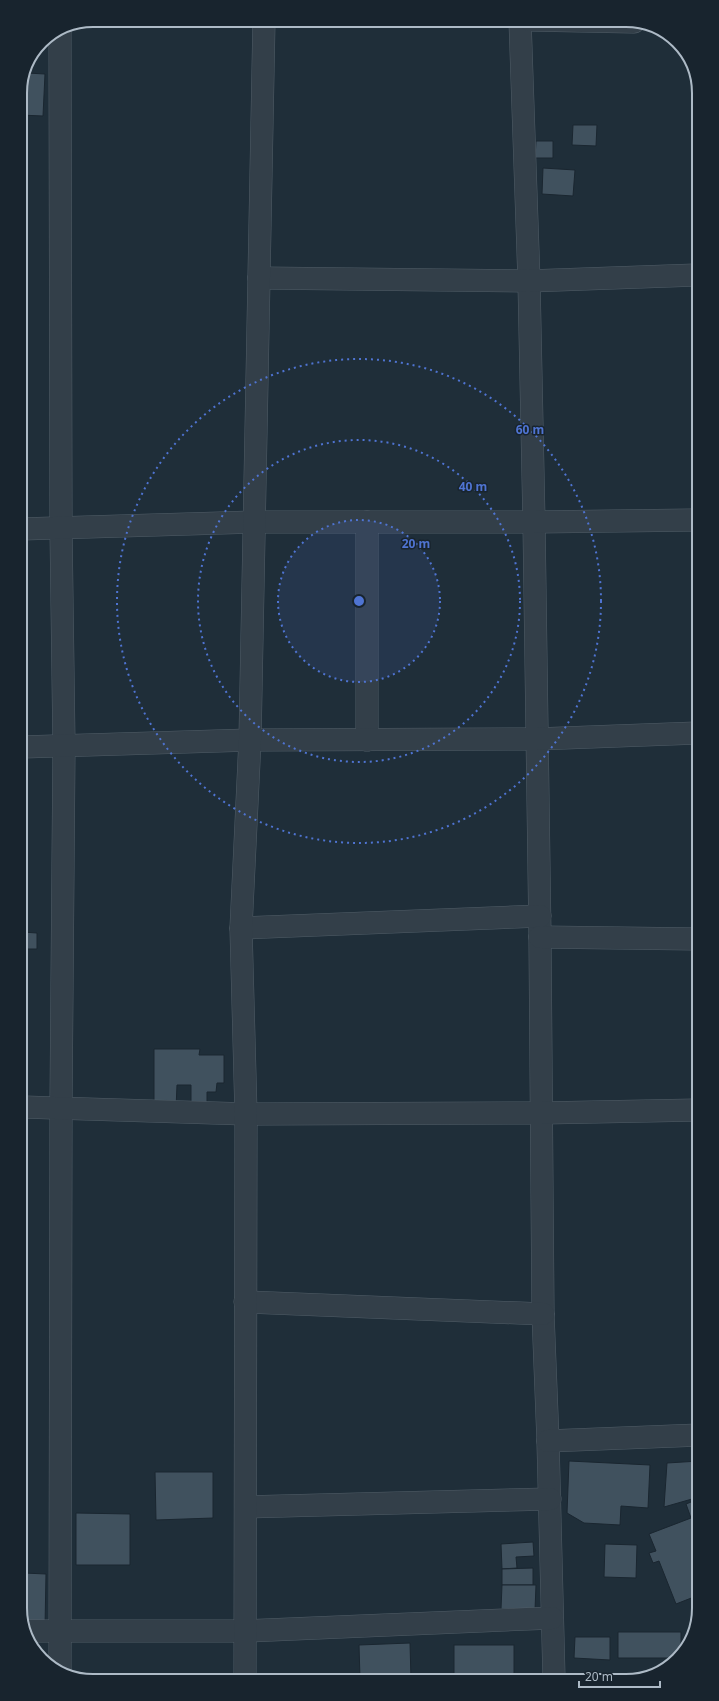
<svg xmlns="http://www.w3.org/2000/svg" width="719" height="1701" font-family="'Noto Sans',sans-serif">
	<rect width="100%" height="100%" fill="#1f2e39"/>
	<g fill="#40515e" stroke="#1a2630">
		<path d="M27 73 45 74 43 116 20 115V89Z"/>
		<path d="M573 125H597L596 146 572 145Z"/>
		<path d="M20 135H22L20 170Z"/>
		<path d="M536 141H553V158H535Z"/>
		<path d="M543 168 575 170 573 196 542 194Z"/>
		<path d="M22 932 37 933V949H22Z"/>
		<path d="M154 1049H200L199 1055H224V1083H217L216 1092H207V1106L191 1105V1085H177L176 1109H154Z"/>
		<path d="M569 1461 650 1465 648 1508 621 1506 620 1525 584 1523 567 1513Z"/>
		<path d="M699 1461V1497L664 1507 667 1463Z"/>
		<path d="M155 1472H213V1518L156 1520Z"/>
		<path d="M696 1500 699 1506V1595L676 1604 659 1561 653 1563 649 1553 656 1551 649 1534 691 1518 686 1504Z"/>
		<path d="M76 1513 130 1514V1565H76Z"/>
		<path d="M533 1542 534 1556 516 1557 517 1568 502 1569 501 1544Z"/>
		<path d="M605 1544 637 1545 636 1578 604 1577Z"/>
		<path d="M533 1568V1585H502V1569Z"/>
		<path d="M24 1573 46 1574 45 1627 24 1626Z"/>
		<path d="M502 1585H536L535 1610 501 1609Z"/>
		<path d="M618 1632H681V1654L676 1658H618Z"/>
		<path d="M575 1637H610V1660L574 1658Z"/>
		<path d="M410 1643 411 1679H360L359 1645Z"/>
		<rect x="454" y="1645" width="60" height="33"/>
	</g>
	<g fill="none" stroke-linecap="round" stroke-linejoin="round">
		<defs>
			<g id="minor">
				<path d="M520 20 529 281 534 522 540 937 543 1314 548 1441 554 1678"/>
				<path d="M530 20 634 22"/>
				<path d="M60 29 61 528 64 746 61 1107 60 1670"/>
				<path d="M259 278 529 281 696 275"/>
				<path d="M367 522V740"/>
				<path d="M21 529 254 522H534L696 520"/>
				<path d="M22 747 250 740 537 739 697 733"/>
				<path d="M241 928 540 916"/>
				<path d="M540 937 697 939"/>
				<path d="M23 1107 246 1114 542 1113 698 1110"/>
				<path d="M245 1302 543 1314"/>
				<path d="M548 1441 699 1435"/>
				<path d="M246 1507 550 1499"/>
				<path d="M24 1631H245L552 1618"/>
				<path d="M245 1680 246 1114 241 928 250 740 264 20"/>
			</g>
		</defs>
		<use href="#minor" stroke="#505d67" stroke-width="23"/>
		<use href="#minor" stroke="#333f49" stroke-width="22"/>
	</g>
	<circle cx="359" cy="601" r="81" fill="#4f74d2" fill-opacity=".12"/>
	<g fill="none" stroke="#4f74d2" stroke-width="2" stroke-dasharray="2 4">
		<circle cx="359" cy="601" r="81"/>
		<circle cx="359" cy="601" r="161"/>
		<circle cx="359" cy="601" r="242"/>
	</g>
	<path d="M0 0H719V1701H0ZM93 27H626A66 66 0 0 1 692 93V1608A66 66 0 0 1 626 1674H93A66 66 0 0 1 27 1608V93A66 66 0 0 1 93 27Z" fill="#18242e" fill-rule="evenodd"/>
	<path fill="none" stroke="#adbac6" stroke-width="2" d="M93 27H626A66 66 0 0 1 692 93V1608A66 66 0 0 1 626 1674H93A66 66 0 0 1 27 1608V93A66 66 0 0 1 93 27Z"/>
	<circle cx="359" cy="601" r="6" fill="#4f74d2" stroke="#18242e" stroke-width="2"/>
	<g font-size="12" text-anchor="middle" font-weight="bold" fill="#4f74d2" stroke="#18242e" stroke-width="3" stroke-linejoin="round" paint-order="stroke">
		<text x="530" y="434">60 m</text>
		<text x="473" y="491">40 m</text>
		<text x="416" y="548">20 m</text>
	</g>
	<path d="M579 1681v6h81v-6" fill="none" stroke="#adbac6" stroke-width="2"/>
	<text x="585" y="1681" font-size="12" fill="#adbac6" stroke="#18242e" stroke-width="3" paint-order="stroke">20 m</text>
</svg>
